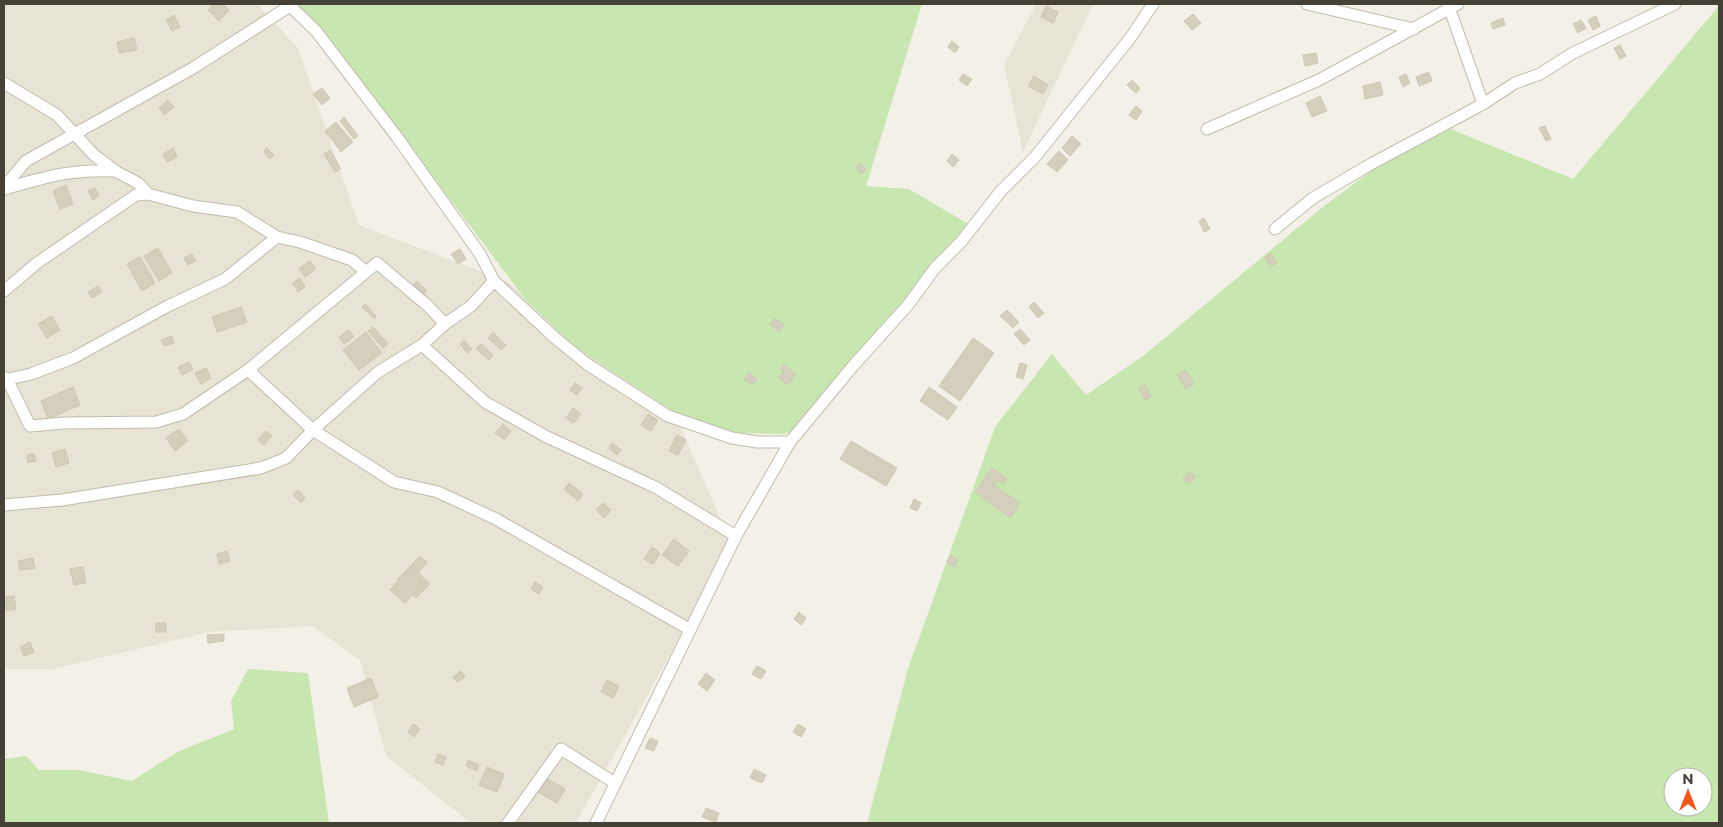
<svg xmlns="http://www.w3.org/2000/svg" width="1723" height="827" font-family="Montserrat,sans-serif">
	<rect width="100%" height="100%" fill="#f3f1e7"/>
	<g fill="#e7e3d5">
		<path d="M4 4 258 5 298 48 359 225 506 281 571 334 662 384 730 541 724 558 576 823 469 822 386 756 360 660 312 626 210 632 52 669H4Z"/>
		<path d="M1036 4H1093L1023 152 1004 65Z"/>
	</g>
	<g fill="#c7e6b0" fill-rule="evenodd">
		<path d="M296 4H922L866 186 909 189 975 228 808 426 783 434 734 433 671 410 574 346 525 299 321 28Z"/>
		<path d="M1719 6V823H867L908 669 995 427 1052 354 1086 395 1143 356 1324 206 1436 123 1573 179ZM1673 777H1703V807H1673Z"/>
		<path d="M248 669 308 673 329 823H4V759L26 756 39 770H79L132 781 179 751 234 729 231 701Z"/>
	</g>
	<g fill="#d4cebc" stroke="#cfc7b0">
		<path d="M214 4H223L229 10 219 21 208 10Z"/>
		<path d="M1046 6 1058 12 1053 23 1041 17Z"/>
		<path d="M1193 14 1201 23 1192 30 1184 21Z"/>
		<path d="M174 15 180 27 172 31 166 20Z"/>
		<path d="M1596 16 1600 26 1593 30 1588 20Z"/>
		<path d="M1503 18 1505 25 1493 29 1491 23Z"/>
		<path d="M1581 20 1586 28 1578 33 1573 24Z"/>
		<path d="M134 38 137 50 119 53 117 42Z"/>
		<path d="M952 41 959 47 955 53 948 47Z"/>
		<path d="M1620 45 1626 56 1620 59 1614 48Z"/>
		<path d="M1316 53 1318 63 1305 66 1303 55Z"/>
		<path d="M1429 72 1432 81 1419 86 1416 77Z"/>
		<path d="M963 74 972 79 967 86 959 80Z"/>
		<path d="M1406 74 1410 83 1403 87 1399 77Z"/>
		<path d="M1034 76 1048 85 1043 94 1028 86Z"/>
		<path d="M1132 80 1140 88 1136 93 1127 85Z"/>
		<path d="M1380 82 1383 95 1365 99 1363 86Z"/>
		<path d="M322 88 330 98 322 105 313 94Z"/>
		<path d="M1320 96 1327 111 1312 117 1306 103Z"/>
		<path d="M168 100 174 107 164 115 159 108Z"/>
		<path d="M1136 106 1142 111 1136 120 1129 115Z"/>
		<path d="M344 117 358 136 354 139 340 121Z"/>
		<path d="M336 122 353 142 341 152 325 131Z"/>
		<path d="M1545 126 1551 139 1546 141 1539 128Z"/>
		<path d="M1072 136 1081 144 1070 156 1062 148Z"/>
		<path d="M173 148 177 157 167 162 163 154Z"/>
		<path d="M267 148 274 155 270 159 263 152Z"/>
		<path d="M330 150 341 169 335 172 324 154Z"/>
		<path d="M1059 151 1068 160 1057 172 1047 164Z"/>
		<path d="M952 154 959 160 953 167 947 161Z"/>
		<path d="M860 163 866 170 861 174 855 167Z"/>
		<path d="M66 185 73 204 60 209 53 191Z"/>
		<path d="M95 188 99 196 93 200 88 191Z"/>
		<path d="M1204 218 1210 229 1204 232 1199 221Z"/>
		<path d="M158 248 172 273 159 281 144 256Z"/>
		<path d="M460 249 466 259 458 264 451 254Z"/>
		<path d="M1271 253 1276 263 1270 267 1265 257Z"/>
		<path d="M192 254 196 261 188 265 184 258Z"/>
		<path d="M140 257 155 283 142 291 127 264Z"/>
		<path d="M310 261 316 269 305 277 299 268Z"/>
		<path d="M300 278 305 287 298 292 292 283Z"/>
		<path d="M417 281 427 291 422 296 412 286Z"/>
		<path d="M98 286 102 292 92 298 88 292Z"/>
		<path d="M1034 302 1044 313 1038 318 1029 307Z"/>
		<path d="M365 304 376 316 374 319 362 307Z"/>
		<path d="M241 307 247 322 217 332 212 317Z"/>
		<path d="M1007 310 1019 322 1013 328 1000 316Z"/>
		<path d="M52 316 60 330 47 338 38 324Z"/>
		<path d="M775 318 784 325 779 332 770 324Z"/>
		<path d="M373 327 388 344 383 348 368 331Z"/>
		<path d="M1020 329 1030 340 1024 345 1014 334Z"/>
		<path d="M349 330 354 337 344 344 339 337Z"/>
		<path d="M366 332 382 353 359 370 343 350Z"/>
		<path d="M493 332 506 345 501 350 488 338Z"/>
		<path d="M172 336 174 343 164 346 161 340Z"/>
		<path d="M973 338 994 353 960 401 939 386Z"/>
		<path d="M464 340 472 349 467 353 460 344Z"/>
		<path d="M481 344 493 355 489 360 476 349Z"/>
		<path d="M189 362 193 369 182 375 178 367Z"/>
		<path d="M1020 363 1027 365 1023 379 1016 377Z"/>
		<path d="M784 365 796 375 787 385 779 378 784 372 780 369Z"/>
		<path d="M206 368 211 378 201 384 195 373Z"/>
		<path d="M1185 370 1194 384 1186 389 1177 375Z"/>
		<path d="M749 372 757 379 752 385 744 379Z"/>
		<path d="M575 383 582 388 577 395 570 390Z"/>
		<path d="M1145 385 1151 396 1145 400 1139 389Z"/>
		<path d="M73 387 80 405 48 419 41 401Z"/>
		<path d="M929 387 957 407 948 420 920 401Z"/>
		<path d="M573 408 581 414 574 423 566 418Z"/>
		<path d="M648 414 658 420 651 431 641 425Z"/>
		<path d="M503 424 511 431 504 440 495 433Z"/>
		<path d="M179 429 188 441 175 451 166 438Z"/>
		<path d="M266 431 272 436 264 445 258 440Z"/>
		<path d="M677 435 686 440 678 455 669 451Z"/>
		<path d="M851 441 897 468 886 486 840 459Z"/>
		<path d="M612 443 621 450 617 455 609 448Z"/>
		<path d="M65 449 69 463 56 467 52 453Z"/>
		<path d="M34 453 36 461 28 463 27 455Z"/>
		<path d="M992 468 1007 478 1003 484 997 480 994 485 1020 503 1010 518 975 492Z"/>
		<path d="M1190 471 1196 477 1189 484 1183 479Z"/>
		<path d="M569 483 583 494 578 501 564 489Z"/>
		<path d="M298 490 305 498 301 503 293 495Z"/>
		<path d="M914 499 921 503 917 511 910 508Z"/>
		<path d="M603 503 611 510 604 518 596 510Z"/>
		<path d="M674 539 689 551 678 566 662 555Z"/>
		<path d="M652 547 660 553 653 564 644 559Z"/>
		<path d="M227 551 230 561 219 564 217 554Z"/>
		<path d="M951 555 958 560 954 567 947 562Z"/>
		<path d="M420 556 427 562 418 573 430 584 416 598 397 580Z"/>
		<path d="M33 558 35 568 20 570 18 561Z"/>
		<path d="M83 567 86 583 74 585 70 569Z"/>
		<path d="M407 571 422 584 405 603 390 590Z"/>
		<path d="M535 582 543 587 539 594 531 589Z"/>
		<path d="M14 596 16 609 4 611V597Z"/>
		<path d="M799 612 806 618 801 625 794 619Z"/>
		<rect x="156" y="623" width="10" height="9"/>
		<path d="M224 634V641L208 643 207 635Z"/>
		<path d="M30 642 34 652 24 656 20 647Z"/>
		<path d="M757 666 766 671 761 679 752 674Z"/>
		<path d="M461 671 465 677 457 682 453 677Z"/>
		<path d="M706 673 715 680 707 691 698 684Z"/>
		<path d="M371 678 378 697 354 707 347 688Z"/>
		<path d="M607 680 619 686 613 698 601 692Z"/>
		<path d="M413 724 420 729 414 737 408 732Z"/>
		<path d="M798 724 806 729 801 737 793 732Z"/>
		<path d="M650 738 658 741 654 751 645 748Z"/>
		<path d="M438 754 446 757 443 765 435 762Z"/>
		<path d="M468 760 479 765 477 771 466 766Z"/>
		<path d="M487 767 504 774 497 792 479 785Z"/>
		<path d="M754 769 766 775 762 783 750 778Z"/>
		<path d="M546 778 565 789 557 803 538 792Z"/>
		<path d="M706 808 719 813 716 822 702 817Z"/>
	</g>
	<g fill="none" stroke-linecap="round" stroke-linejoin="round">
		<defs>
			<g id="minor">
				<path d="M288 4 316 31 397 137 480 254 494 281 554 337 587 364 668 416 732 438 757 442H790"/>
				<path d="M1307 4 1414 29"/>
				<path d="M1448 4 1483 104"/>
				<path d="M4 83 57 115 94 155 117 172 138 183 148 194 193 206 237 212 277 237 300 242 352 260 366 272 377 263 428 306 445 324 471 306 494 281"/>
				<path d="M1207 129 1319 80 1458 4"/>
				<path d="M4 187 26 161 193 68 290 6"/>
				<path d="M4 189C45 177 71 169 115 171"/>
				<path d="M1275 229 1313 198 1371 164 1483 104 1515 83 1540 74 1573 53 1675 4"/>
				<path d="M4 291 37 263 136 195 148 194"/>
				<path d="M422 345 445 324"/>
				<path d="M248 370 366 272"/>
				<path d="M4 377 7 379 30 426 64 423 156 422 183 414 248 370 313 430 394 482 438 492 496 519 689 629"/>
				<path d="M4 380 31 374 73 358 166 307 225 279 277 237"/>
				<path d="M4 505 62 500 261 468 286 458 313 430 378 372 422 345 485 402 545 436 655 487 736 536"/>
				<path d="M508 823 561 749 615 783"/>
				<path d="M596 823 736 536 790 442 853 366 908 305 935 268 961 242 1000 192 1035 157 1131 37 1153 4"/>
			</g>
		</defs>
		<use href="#minor" stroke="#c1bcac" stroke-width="13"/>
		<use href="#minor" stroke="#fff" stroke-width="11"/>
	</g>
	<rect width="1723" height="827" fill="none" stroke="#464136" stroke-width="10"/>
	<g transform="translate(1688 792)"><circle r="24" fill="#ffffff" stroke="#b5b3af"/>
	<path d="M0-4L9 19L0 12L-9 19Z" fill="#f4571d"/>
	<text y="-8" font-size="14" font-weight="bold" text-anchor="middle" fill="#464136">N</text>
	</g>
</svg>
